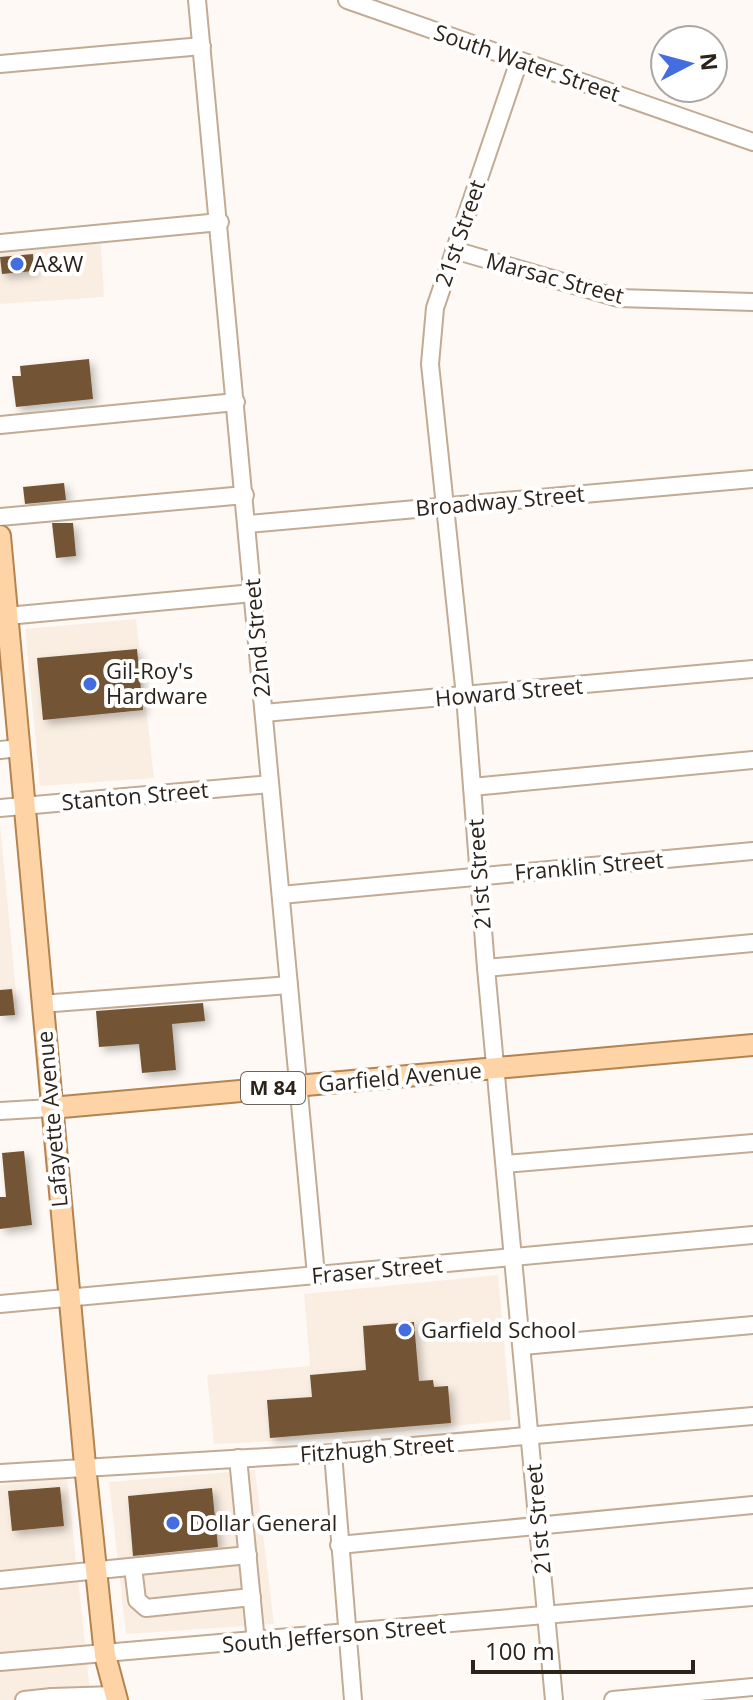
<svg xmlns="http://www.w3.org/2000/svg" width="753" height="1700" font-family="'Open Sans',sans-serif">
	<defs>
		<filter id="shadow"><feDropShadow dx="4.5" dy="4.5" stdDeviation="4" flood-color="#0004"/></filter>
	</defs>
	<rect width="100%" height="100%" fill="#fef9f4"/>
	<g fill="#faeee2">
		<path d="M101 243 104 297 0 304V251Z"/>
		<path d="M136 619 154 778 40 786 25 629Z"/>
		<path d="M0 823 18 1015 0 1016Z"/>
		<path d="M498 1275 511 1420 341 1438 214 1444 207 1375 310 1366 304 1294Z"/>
		<path d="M255 1470 274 1624 126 1634 109 1482Z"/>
		<path d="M67 1477 91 1700H0V1485Z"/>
	</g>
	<g fill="#735535" filter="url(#shadow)">
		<path d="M33 254 34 271 2 274 0 257Z"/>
		<path d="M89 359 93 399 16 407 12 376H21L20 366Z"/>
		<path d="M64 483 66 500 25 504 23 487Z"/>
		<path d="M52 523H73L76 556 56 558Z"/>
		<path d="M137 649 143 710 43 720 37 658Z"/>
		<path d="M12 989 15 1015 0 1016V990Z"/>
		<path d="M203 1003 205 1021 172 1024 176 1070 142 1073 139 1044 99 1047 96 1011Z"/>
		<path d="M24 1151 32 1225 0 1229V1197H6L2 1153Z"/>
		<path d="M414 1322 419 1381 433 1380 434 1387 448 1386 451 1423 270 1438 267 1400 312 1397 310 1375 366 1370 363 1326Z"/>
		<path d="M60 1487 64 1526 12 1531 8 1491Z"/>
		<path d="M212 1488 218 1547 133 1556 128 1496Z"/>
	</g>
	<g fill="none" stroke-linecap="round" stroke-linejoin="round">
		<defs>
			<g id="minor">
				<path d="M197 0 316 1275"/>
				<path d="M347 0 753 142"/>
				<path d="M519 61 435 308 430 364 465 696 486 968 554 1700"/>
				<path d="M0 64 202 46"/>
				<path d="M0 243 220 222"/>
				<path d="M454 250 618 298 753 302"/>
				<path d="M0 425 236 402"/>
				<path d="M0 517 245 495"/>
				<path d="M248 524 753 479"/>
				<path d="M7 616 253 593"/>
				<path d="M264 713 753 669"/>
				<path d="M0 750 19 748"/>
				<path d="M472 787 753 760"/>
				<path d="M0 808 270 784"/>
				<path d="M281 895 753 851"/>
				<path d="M486 968 753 943"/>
				<path d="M41 1004 289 985"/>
				<path d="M0 1111 51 1108"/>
				<path d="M505 1164 753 1143"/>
				<path d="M0 1304 753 1235"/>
				<path d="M523 1346 753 1325"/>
				<path d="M333 1453 353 1700"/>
				<path d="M238 1458 256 1642"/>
				<path d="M0 1473 333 1453 753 1416"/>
				<path d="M339 1545 753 1505"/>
				<path d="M133 1567 137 1600 146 1608 252 1597"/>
				<path d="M0 1580 248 1555"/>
				<path d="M0 1662 753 1597"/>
				<path d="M24 1700 52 1697"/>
				<path d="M52 1700V1697L115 1695"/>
				<path d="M613 1700 753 1687"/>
			</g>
			<g id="major">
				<path d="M0 536 85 1465 105 1655 117 1700"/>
				<path d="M51 1108 753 1045"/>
			</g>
		</defs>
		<use href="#minor" stroke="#c2ab94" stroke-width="20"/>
		<use href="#major" stroke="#b48350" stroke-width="24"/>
		<use href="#minor" stroke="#fff" stroke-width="16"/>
		<use href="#major" stroke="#fed4a7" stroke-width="20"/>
	</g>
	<g fill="#446ee0" stroke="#fff" stroke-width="3">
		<circle cx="17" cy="264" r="8"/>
		<circle cx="90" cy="684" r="8"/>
		<circle cx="405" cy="1330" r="8"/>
		<circle cx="173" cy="1523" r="8"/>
	</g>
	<g text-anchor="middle" stroke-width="8" stroke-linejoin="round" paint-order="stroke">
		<rect fill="#fff" stroke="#6b655f" stroke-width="2" x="241" y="1072" width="64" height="32" rx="6"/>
		<g font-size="20" font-weight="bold" fill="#2c231b">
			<text x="273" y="1095">M 84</text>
		</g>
		<g font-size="22" fill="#2c231b" stroke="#fff">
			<text transform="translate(527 63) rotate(19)" y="8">South Water Street</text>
			<text transform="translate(460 233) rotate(-71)" y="8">21st Street</text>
			<text transform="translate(555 278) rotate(15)" y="8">Marsac Street</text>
			<text transform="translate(500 501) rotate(-5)" y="8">Broadway Street</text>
			<text transform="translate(257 638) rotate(-95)" y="8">22nd Street</text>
			<text transform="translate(509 692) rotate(-5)" y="8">Howard Street</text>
			<text transform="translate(135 796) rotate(-5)" y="8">Stanton Street</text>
			<text transform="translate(589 866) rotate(-5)" y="8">Franklin Street</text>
			<text transform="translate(479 874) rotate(-94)" y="8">21st Street</text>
			<text transform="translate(400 1077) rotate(-5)" y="8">Garfield Avenue</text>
			<text transform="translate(52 1119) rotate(-95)" y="8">Lafayette Avenue</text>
			<text transform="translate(377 1270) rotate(-5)" y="8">Fraser Street</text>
			<text transform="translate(377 1449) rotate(-4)" y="8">Fitzhugh Street</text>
			<text transform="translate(538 1519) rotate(-95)" y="8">21st Street</text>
			<text transform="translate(334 1635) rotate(-5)" y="8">South Jefferson Street</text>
		</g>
		<g font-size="22" fill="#2c231b" stroke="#fff" text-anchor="start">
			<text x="33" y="272">A&amp;W</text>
			<text x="106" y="679">Gil-Roy's<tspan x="106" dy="25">Hardware</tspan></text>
			<text x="421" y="1338">Garfield School</text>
			<text x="189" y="1531">Dollar General</text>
		</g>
	</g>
	<g transform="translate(689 64) rotate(84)"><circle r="38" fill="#ffffff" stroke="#aba7a4" stroke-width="2"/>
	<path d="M0-6L14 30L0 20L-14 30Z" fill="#446ee0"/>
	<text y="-12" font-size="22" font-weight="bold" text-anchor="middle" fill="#2c231b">N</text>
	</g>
	<path d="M473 1660v12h220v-12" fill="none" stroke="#2c231b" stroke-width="4"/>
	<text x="485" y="1660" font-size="24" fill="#2c231b" stroke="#ffffff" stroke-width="6" paint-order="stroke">100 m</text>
</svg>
